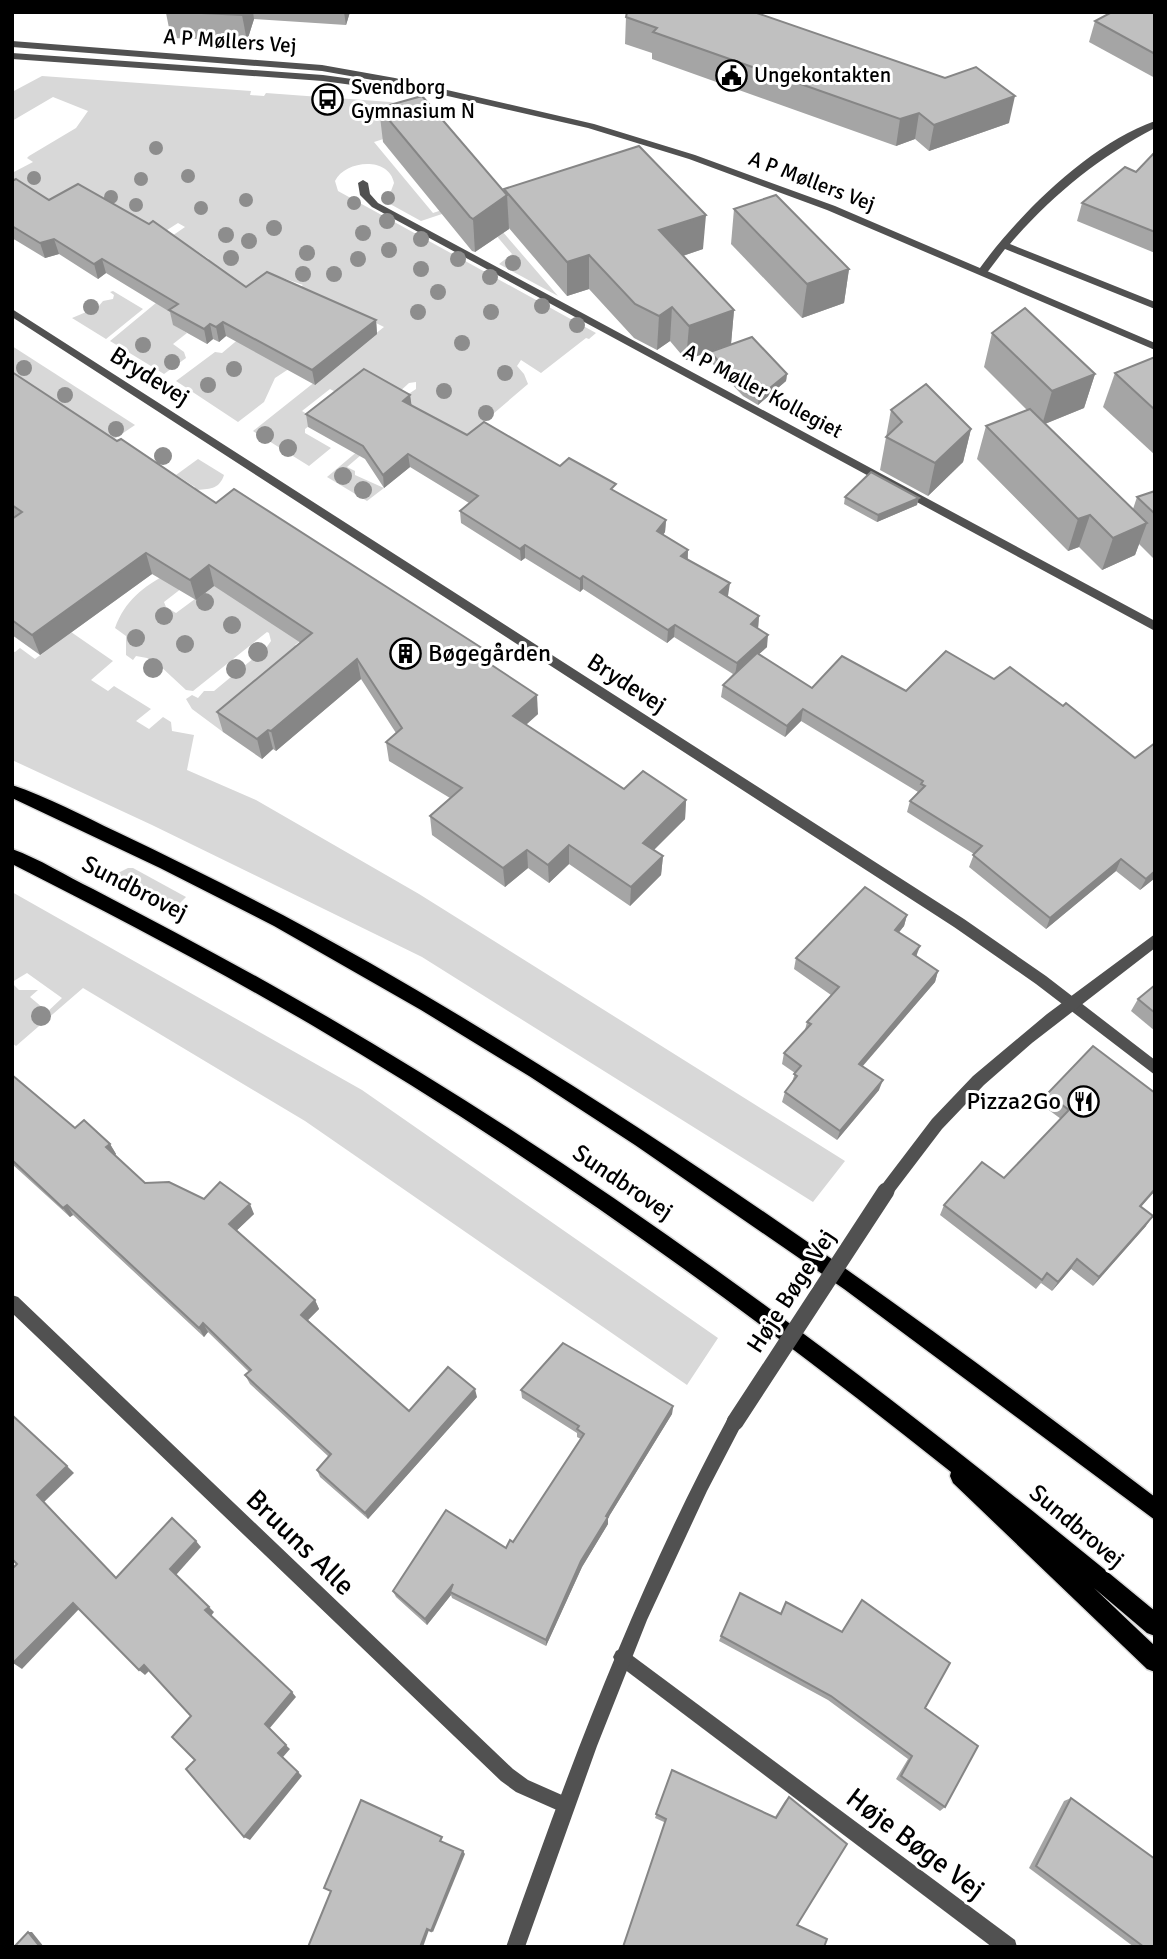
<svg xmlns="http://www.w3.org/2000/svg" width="1167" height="1959" font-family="Signika,sans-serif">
	<rect width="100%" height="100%" fill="#fff"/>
	<g fill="#d8d8d8">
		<path d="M42 76 251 91 250 95 264 96 266 93 320 97V100L334 101 336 98 390 102 459 115 374 142 433 213 442 210 445 213 421 221 381 199 391 191 394 183C389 156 345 160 335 181L338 191 596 333 589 339 586 338 541 373 521 360 517 366 524 374 528 384 459 443 402 420 347 467 355 471V475L384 488 367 501 327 477 384 429 407 395 416 389V382L409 383 397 394 349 399 330 389 302 411 317 420 305 429V433L331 448 309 466 253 431 384 327 366 318 275 378 264 402 238 422 176 381 215 352 222 353 303 285 277 276 174 325 187 333 173 344 184 352 186 358 164 374 110 341 209 259 194 249 189 252 172 236 185 227 178 223 164 232 17 238 12 241V173L33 162 27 158 29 156 76 128 88 111 53 97 12 121V92Z"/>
		<path d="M496 224 558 296 499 264 512 254 489 227Z"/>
		<path d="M113 291 143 309 106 339 72 318 98 307 103 301 113 299 114 295 110 292Z"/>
		<path d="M12 346 135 425 101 448 12 389Z"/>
		<path d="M198 459 224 475C219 490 209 489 195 490V487L176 475Z"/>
		<path d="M245 562 305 637 295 645 309 654 223 732 192 709 186 699 192 695 198 698 204 691H214L266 648 271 641 269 633 267 632 193 691 186 690 158 664 147 658 136 656 133 660 126 655V636L115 628C125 601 142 587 169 573L195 578 164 602 166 607 176 613Z"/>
		<path d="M71 632 113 661 91 680 108 691 114 686 151 709 136 721 149 729 163 717 171 722 172 731 194 735 187 770 256 800 419 894 845 1161 813 1202 422 957 152 825 12 760V651L15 652 20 648 35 659Z"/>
		<path d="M128 868H133L186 897 173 910 121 880 118 873Z"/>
		<path d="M12 892 362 1090 718 1338 687 1385 305 1121 83 988 16 1046 12 1043V983L19 990H38L30 997 43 1008 40 1011 44 1015 62 998 27 973 12 982Z"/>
	</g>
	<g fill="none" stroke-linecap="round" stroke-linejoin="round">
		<defs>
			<g id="primary">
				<path d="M12 785C48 797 83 816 117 832 203 873 288 916 370 963 645 1121 903 1304 1155 1497V1520L844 1289 635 1145 529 1076 421 1010 274 926 160 868 12 798Z"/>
				<path d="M12 849C40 859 66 876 93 889 152 920 211 951 270 984 586 1161 876 1380 1155 1611V1636L1147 1633 1094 1588 1155 1646V1672L1147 1669 953 1483 950 1476 951 1472C747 1309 535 1156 310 1024 212 967 113 915 12 864Z"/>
			</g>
		</defs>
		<use href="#primary" stroke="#dbdbdb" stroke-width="3"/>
		<path fill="#515151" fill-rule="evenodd" d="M1155 121V128C1099 157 1051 196 1010 244L1155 302V309L1005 249 986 274H978L977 272C1015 218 1089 144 1155 121Z"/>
		<g fill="#515151" fill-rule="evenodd">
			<path d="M363 180 368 183 370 194 378 203 1155 621V631L372 207 360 195 358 183Z"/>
			<path d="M12 309 964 919 1046 976 1155 1060V1075L1036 984 954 927 12 317Z"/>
			<path d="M12 1295 18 1297 513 1769 528 1780 571 1799 574 1805 571 1811 565 1814 559 1811 516 1792 501 1781 12 1313Z"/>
			<path d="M622 1648 1015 1940 1017 1947H992L616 1663 613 1657 616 1651Z"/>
		</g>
		<g fill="#515151" fill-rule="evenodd">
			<path d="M12 41 322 65 395 78 594 124 695 155 835 206 1155 343V350L827 210 689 159 588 128 395 84 322 71 12 47Z"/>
			<path d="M12 53 323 75 367 81 372 84 367 87 323 81 12 59Z"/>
			<path d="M1155 934V948L1032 1043 984 1085 942 1129 891 1196 886 1198 881 1196 878 1191 881 1186 932 1119 973 1076 1047 1014Z"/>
			<path d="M735 1414 741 1416 743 1422 707 1491 647 1620 597 1746 525 1947H506C570 1765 637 1586 729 1416Z"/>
		</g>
		<use href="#primary" fill="#000" fill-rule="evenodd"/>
		<path stroke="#515151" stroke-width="17" d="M735 1422 886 1191"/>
	</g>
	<g fill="#8d8d8d">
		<circle cx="156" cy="148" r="7"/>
		<circle cx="188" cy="176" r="7"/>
		<circle cx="34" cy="178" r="7"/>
		<circle cx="141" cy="179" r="7"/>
		<circle cx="111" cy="197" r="7"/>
		<circle cx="388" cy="198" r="7"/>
		<circle cx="246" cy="200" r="7"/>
		<circle cx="354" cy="203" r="7"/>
		<circle cx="136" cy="205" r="7"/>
		<circle cx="201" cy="208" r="7"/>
		<circle cx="387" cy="221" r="8"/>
		<circle cx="274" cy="228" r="8"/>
		<circle cx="363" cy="233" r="8"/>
		<circle cx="226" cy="235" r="8"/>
		<circle cx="421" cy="239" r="8"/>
		<circle cx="249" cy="241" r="8"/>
		<circle cx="389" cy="250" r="8"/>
		<circle cx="307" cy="253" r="8"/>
		<circle cx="231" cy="258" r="8"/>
		<circle cx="358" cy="259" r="8"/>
		<circle cx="458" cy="259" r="8"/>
		<circle cx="513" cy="263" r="8"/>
		<circle cx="421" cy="269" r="8"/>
		<circle cx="303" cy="274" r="8"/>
		<circle cx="334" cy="274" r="8"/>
		<circle cx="490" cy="277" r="8"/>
		<circle cx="438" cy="292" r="8"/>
		<circle cx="542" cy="306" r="8"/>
		<circle cx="91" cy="307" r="8"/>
		<circle cx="418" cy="312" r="8"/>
		<circle cx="491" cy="312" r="8"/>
		<circle cx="577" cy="325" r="8"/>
		<circle cx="462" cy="343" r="8"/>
		<circle cx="143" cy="345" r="8"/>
		<circle cx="172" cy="362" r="8"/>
		<circle cx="24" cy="368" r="8"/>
		<circle cx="234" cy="369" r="8"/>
		<circle cx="505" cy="373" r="8"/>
		<circle cx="208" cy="385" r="8"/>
		<circle cx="444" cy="391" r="8"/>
		<circle cx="65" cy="395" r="8"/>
		<circle cx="486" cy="413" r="8"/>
		<circle cx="116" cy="429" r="8"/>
		<circle cx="265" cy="435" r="9"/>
		<circle cx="288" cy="448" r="9"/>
		<circle cx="163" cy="456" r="9"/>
		<circle cx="343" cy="476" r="9"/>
		<circle cx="363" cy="490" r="9"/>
		<circle cx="205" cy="602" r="9"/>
		<circle cx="164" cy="616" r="9"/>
		<circle cx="232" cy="625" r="9"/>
		<circle cx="136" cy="638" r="9"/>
		<circle cx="185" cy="644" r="9"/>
		<circle cx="258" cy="652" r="10"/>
		<circle cx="153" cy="668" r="10"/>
		<circle cx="236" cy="669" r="10"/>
		<circle cx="41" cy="1016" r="10"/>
	</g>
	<g fill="#a5a5a5">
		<path d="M151 12H350L346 25 254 19 247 41 171 38 166 13Z"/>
		<path d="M1155 12V78L1089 42 1095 21Z"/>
		<path d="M626 17 1009 123 929 151 915 139 896 146 652 59V53L625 44Z"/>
		<path d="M379 108 504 192V189L703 249 683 256 734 310 731 344 686 360 670 341 657 350 634 338 589 289 567 296 508 227 509 229 475 252 472 251 383 142Z"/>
		<path d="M1155 152V253L1077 221 1082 203 1136 172Z"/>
		<path d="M12 181 49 200 246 287 376 320 377 334 315 385 226 336 219 342 213 339 207 344 173 325 170 312 106 273 98 279 59 254 45 258 12 238Z"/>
		<path d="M734 209 849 269 844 303 802 318 731 244Z"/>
		<path d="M992 333 1095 374 1084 408 1045 424 1133 509 1137 497 1155 491V560L1139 544 1135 555 1102 570 1079 547 1068 551 977 459 986 426 1027 410 984 367Z"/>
		<path d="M710 352 787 374 786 381 758 405 743 396 709 360Z"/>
		<path d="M1155 357V455L1103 407 1115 373Z"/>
		<path d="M12 372 93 426 216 503 485 650 486 662 538 714 526 725 624 789 686 800 685 819 653 850 663 856 661 875 630 906 569 864 549 883 528 868 505 887 432 835 430 816 450 798 389 761 386 742 396 733 361 679 276 751 273 749 262 759 223 732 217 712 301 643 214 586 196 600 152 574 40 655 12 635Z"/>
		<path d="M410 395 411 405 467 435 560 466 616 492 666 520 665 532 663 535 688 550V560L728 596 727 597 759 616 758 628 767 647 759 654 812 688 906 691 994 679 1135 758 1155 743V878L1140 890 1116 871 1046 929 969 867 974 854 907 812 910 801 918 792 801 721 785 737 721 697 723 685 733 674 674 637 667 643 583 589 580 592 525 558 521 561 461 523 460 511 469 503 410 467 384 488 365 459 308 427 306 414Z"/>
		<path d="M891 410 971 429 963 462 928 496 880 470Z"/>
		<path d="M845 497 917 505 877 522 844 504Z"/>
		<path d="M907 915 904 926 899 932 917 957 938 971 935 982 862 1066 879 1090 837 1140 782 1102 785 1092 792 1082 795 1073 782 1064 784 1053 805 1030 807 1022 831 995 794 969 796 958Z"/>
		<path d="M1155 985V1031L1131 1011 1138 999Z"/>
		<path d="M1093 1046 1141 1207 1146 1226 1093 1286 1071 1269 1052 1291 1041 1283 1036 1289 940 1215 944 1205 1004 1178 1061 1119 1042 1105 1047 1094Z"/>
		<path d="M12 1075 75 1128 110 1144 116 1154 115 1155 145 1183 254 1214 236 1231 315 1300 319 1309 308 1320 409 1411 477 1397 368 1519 320 1477 317 1470 329 1457 250 1384 245 1375 249 1372 208 1332 204 1337 73 1215 70 1217 12 1164Z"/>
		<path d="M521 1390 673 1406 672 1414 608 1518V1524L582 1567 546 1646 452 1598 451 1595 427 1625 396 1597 393 1591 506 1548 513 1542 581 1439 577 1437V1433L522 1398Z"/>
		<path d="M721 1636 925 1708 945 1807 940 1811 896 1779 908 1759 828 1700 719 1641Z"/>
		<path d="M672 1770 775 1817 785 1801 789 1797 797 1925 664 1822 655 1818Z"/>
		<path d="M1071 1798 1155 1947H1134L1029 1868 1064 1801Z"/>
	</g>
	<g fill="#868686">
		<path d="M243 12H253L254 19 247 41 242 15Z"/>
		<path d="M344 12H350L346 25Z"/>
		<path d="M1015 96 1009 123 929 151 934 125Z"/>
		<path d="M919 113 915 139 896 146 900 119Z"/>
		<path d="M507 195 509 229 475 252 473 219Z"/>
		<path d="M706 215 703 249 658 264 659 230Z"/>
		<path d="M54 239 59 254 45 258 40 243Z"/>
		<path d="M589 255V289L567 296V262Z"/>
		<path d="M102 259 106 273 98 279 94 264Z"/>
		<path d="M849 269 844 303 802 318 807 284Z"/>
		<path d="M672 307 670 341 657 350 659 316Z"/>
		<path d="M734 310 731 344 686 360 689 326Z"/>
		<path d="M376 320 377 334 315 385 312 370Z"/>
		<path d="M223 322 226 336 219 342 216 327Z"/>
		<path d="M210 324 213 339 207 344 204 329Z"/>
		<path d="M787 374 786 381 758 405 759 397Z"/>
		<path d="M1095 374 1084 408 1042 425 1052 391Z"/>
		<path d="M410 395 412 408 403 401Z"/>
		<path d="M971 429 963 462 928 496 935 463Z"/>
		<path d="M408 454 410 467 384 488 383 475Z"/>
		<path d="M919 498 917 505 877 522 878 515Z"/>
		<path d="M1090 515 1079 547 1068 551 1078 519Z"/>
		<path d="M666 520 665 532 656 544 657 531Z"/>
		<path d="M1147 523 1135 555 1102 570 1113 538Z"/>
		<path d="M525 545V558L521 561 520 549Z"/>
		<path d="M688 550 687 563 681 556Z"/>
		<path d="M146 553 152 574 40 655 32 635Z"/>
		<path d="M209 565 214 586 196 600 190 580Z"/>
		<path d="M583 576V589L580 592V579Z"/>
		<path d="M730 583 728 596 719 605 720 592Z"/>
		<path d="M759 616 758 629 751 624Z"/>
		<path d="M675 625 674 637 667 643 668 630Z"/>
		<path d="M768 635 767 647 735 675 737 663Z"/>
		<path d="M485 650 487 670 478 656Z"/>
		<path d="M357 659 361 679 276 751 271 731Z"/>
		<path d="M537 695 538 714 514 735 513 716Z"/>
		<path d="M803 709 801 721 785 737 787 726Z"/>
		<path d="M268 730 273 749 262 759 257 739Z"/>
		<path d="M686 800 685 819 642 862 643 843Z"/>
		<path d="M569 845V864L549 883 548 865Z"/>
		<path d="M527 850 528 868 505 887 503 868Z"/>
		<path d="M663 856 661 875 630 906 631 887Z"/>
		<path d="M1121 859 1116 871 1046 929 1050 918Z"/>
		<path d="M1155 871V878L1140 890 1146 879Z"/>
		<path d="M907 915 904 926 892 941 895 930Z"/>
		<path d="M920 946 916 957 913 954Z"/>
		<path d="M938 971 935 982 856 1074 859 1064Z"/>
		<path d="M883 1080 879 1090 837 1140 840 1131Z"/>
		<path d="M110 1144 116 1154 112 1158 106 1147Z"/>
		<path d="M1155 1189V1191L1133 1216 1140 1206Z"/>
		<path d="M250 1204 254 1214 233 1234 229 1224Z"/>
		<path d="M67 1205 73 1215 70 1217 63 1208Z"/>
		<path d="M1153 1216 1146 1226 1093 1286 1099 1277Z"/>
		<path d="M1077 1259 1071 1269 1052 1291 1058 1282Z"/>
		<path d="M315 1300 319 1309 305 1323 301 1315Z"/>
		<path d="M203 1323 208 1332 204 1337 199 1328Z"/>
		<path d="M475 1389 477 1397 368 1519 365 1513Z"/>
		<path d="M673 1406 672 1414 608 1518V1524L582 1567 546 1646V1640L581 1561 606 1516Z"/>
		<path d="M67 1466 74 1473 44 1502 37 1495Z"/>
		<path d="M196 1541 201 1547 176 1575 170 1569Z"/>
		<path d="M453 1584 450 1592 451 1595 427 1625 425 1619Z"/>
		<path d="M73 1603 80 1608 22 1669 13 1663Z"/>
		<path d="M209 1607 214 1612 211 1616 205 1610Z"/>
		<path d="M144 1665 150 1670 145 1675 139 1670Z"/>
		<path d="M292 1692 296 1697 269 1729 290 1749 283 1757 302 1776 250 1840 244 1837 278 1753 265 1724Z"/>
		<path d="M463 1851 465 1854 433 1932 431 1931Z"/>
		<path d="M427 1929 429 1930 423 1947H420Z"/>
		<path d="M28 1932H32L44 1947H40Z"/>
	</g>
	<g fill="#c0c0c0" stroke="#868686" stroke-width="2">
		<path d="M181 12H243L242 15Z"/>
		<path d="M627 12H754L945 78 976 67 1015 96 934 125 919 113 900 119 653 32 657 28 626 17Z"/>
		<path d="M1112 12H1155V54L1095 21Z"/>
		<path d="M422 96 507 195 473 219 470 217 379 108Z"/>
		<path d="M639 146 706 215 659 230 734 310 689 326 672 307 659 316 635 304 589 255 567 262 504 189Z"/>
		<path d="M1155 152V232L1082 203 1125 167 1136 172Z"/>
		<path d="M16 179 49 200 78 184 149 224 153 221 246 287 267 272 376 320 312 370 223 322 216 327 210 324 204 329 169 310 178 304 102 259 94 264 54 239 40 243 12 226V181Z"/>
		<path d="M776 195 849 269 807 284 734 209Z"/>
		<path d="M1025 308 1095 374 1052 391 992 333Z"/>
		<path d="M752 337 787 374 759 397 744 389 710 352Z"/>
		<path d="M1155 357V410L1115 373Z"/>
		<path d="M364 369 410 395 403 401 467 435 484 422 560 466 569 458 616 484 611 489 666 520 657 531 688 550 681 556 730 583 720 592 759 616 751 624 768 635 737 663 675 625 668 630 583 576 580 579 525 545 520 549 460 511 478 496 408 454 383 475 363 446 306 414Z"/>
		<path d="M12 372 117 441 121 439 216 503 234 489 485 650 478 656 537 695 513 716 624 789 643 771 686 800 643 843 663 856 631 887 569 845 548 865 527 850 503 868 430 816 462 788 386 742 402 728 357 659 271 731 268 730 257 739 217 712 312 633 209 565 190 580 146 553 32 635 12 620V519L22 512 12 505Z"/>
		<path d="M926 384 971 429 935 463 886 437 902 422 891 410Z"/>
		<path d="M1030 409 1147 523 1113 538 1090 515 1078 519 986 426Z"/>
		<path d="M871 472 919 498 878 515 845 497Z"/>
		<path d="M1155 491V514L1137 497Z"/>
		<path d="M946 651 994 679 1010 667 1063 706 1066 703 1135 758 1155 743V871L1146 879 1121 859 1050 918 973 855 982 846 910 801 925 786 921 784 923 781 803 709 787 726 723 685 757 653 812 688 842 656 906 691Z"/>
		<path d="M865 887 907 915 895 930 920 946 913 954 938 971 859 1064 883 1080 840 1131 785 1092 797 1076 794 1074 801 1066 784 1053 811 1024 807 1022 839 987 796 958Z"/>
		<path d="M1155 985V1013L1138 999Z"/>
		<path d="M1093 1046 1155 1093V1189L1140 1206 1153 1216 1099 1277 1077 1259 1058 1282 1047 1273 1042 1280 944 1205 982 1162 1004 1178 1069 1110 1047 1094Z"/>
		<path d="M12 1075 75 1128 84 1120 110 1144 106 1147 145 1183 169 1182 204 1199 220 1182 250 1204 229 1224 315 1300 301 1315 409 1411 448 1367 475 1389 365 1513 317 1470 331 1454 245 1375 251 1370 203 1323 199 1328 67 1205 63 1208 12 1160Z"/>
		<path d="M563 1343 673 1406 606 1516 608 1517 581 1561 546 1640 450 1592 453 1584 425 1619 393 1591 446 1510 506 1548 510 1540 513 1542 584 1434 577 1429 579 1426 521 1390Z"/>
		<path d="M12 1415 67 1466 37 1495 116 1578 172 1518 196 1541 170 1569 209 1607 205 1610 292 1692 265 1724 286 1745 278 1753 298 1772 244 1837 186 1769 195 1760 172 1737 191 1716 144 1665 139 1670 73 1603 13 1663 12 1662V1569L17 1564 12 1559Z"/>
		<path d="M740 1593 781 1614 786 1602 842 1632 862 1600 950 1663 925 1708 978 1746 945 1807 901 1776 912 1756 831 1696 721 1636Z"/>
		<path d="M672 1770 776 1818 789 1797 847 1844 797 1925 827 1939 824 1947H623L666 1819 656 1814Z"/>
		<path d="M1071 1798 1155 1859V1947H1144L1036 1866Z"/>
		<path d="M361 1800 442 1837 440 1841 463 1851 431 1931 427 1929 420 1947H308L331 1891 324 1888Z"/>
		<path d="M28 1932 40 1947H14Z"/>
	</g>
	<defs>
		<symbol id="civic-ring" viewBox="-11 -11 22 22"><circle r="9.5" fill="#fff" stroke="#000" stroke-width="1.5"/><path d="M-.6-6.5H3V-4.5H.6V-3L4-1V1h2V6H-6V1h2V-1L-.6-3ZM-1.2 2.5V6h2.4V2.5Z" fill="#000"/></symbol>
		<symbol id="bus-ring" viewBox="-11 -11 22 22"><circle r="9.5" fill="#fff" stroke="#000" stroke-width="1.5"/><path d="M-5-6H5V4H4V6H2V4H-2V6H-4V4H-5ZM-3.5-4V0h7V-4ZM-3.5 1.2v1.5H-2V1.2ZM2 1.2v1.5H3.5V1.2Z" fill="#000"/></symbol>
		<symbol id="building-ring" viewBox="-11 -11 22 22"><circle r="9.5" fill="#fff" stroke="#000" stroke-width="1.5"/><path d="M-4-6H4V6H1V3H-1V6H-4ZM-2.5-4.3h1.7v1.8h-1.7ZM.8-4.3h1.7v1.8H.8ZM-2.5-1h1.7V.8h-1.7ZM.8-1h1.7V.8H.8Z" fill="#000"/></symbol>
		<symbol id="restaurant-ring" viewBox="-11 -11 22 22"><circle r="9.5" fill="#fff" stroke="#000" stroke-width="1.5"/><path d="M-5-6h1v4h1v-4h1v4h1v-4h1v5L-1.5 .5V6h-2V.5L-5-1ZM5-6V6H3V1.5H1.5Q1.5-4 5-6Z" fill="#000"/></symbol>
	</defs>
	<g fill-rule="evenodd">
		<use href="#civic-ring" x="714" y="58" width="35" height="35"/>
		<use href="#bus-ring" x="310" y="82" width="35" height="35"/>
		<use href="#building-ring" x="388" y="636" width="35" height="35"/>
		<use href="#restaurant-ring" x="1066" y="1084" width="35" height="35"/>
	</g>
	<g text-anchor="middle" stroke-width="6" stroke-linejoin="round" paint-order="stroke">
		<g font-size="21" fill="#000" stroke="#fff">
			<text transform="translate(230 41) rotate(4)" y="7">A P Møllers Vej</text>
			<text transform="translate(812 181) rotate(21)" y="7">A P Møllers Vej</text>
			<text transform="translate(763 391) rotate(28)" y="7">A P Møller Kollegiet</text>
		</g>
		<g font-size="21" fill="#000" stroke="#fff" text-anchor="start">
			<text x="754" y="82">Ungekontakten</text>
			<text x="351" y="94">Svendborg<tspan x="351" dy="24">Gymnasium N</tspan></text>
		</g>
		<g font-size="24" fill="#000" stroke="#fff">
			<text transform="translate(150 376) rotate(32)" y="8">Brydevej</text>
			<text transform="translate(627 683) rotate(33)" y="8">Brydevej</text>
			<text transform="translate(135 888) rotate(27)" y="8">Sundbrovej</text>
			<text transform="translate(623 1182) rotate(34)" y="8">Sundbrovej</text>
			<text transform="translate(791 1291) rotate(-57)" y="8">Høje Bøge Vej</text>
			<text transform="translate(1077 1526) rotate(40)" y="8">Sundbrovej</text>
		</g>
		<g font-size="24" fill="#000" stroke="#fff" text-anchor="start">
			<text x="428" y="661">Bøgegården</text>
			<text x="1061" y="1109" text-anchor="end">Pizza2Go</text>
		</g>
		<g font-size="28" fill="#000" stroke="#fff">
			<text transform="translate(301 1542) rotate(44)" y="10">Bruuns Alle</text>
			<text transform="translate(916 1843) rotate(37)" y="10">Høje Bøge Vej</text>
		</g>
	</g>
	<rect width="1167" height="1959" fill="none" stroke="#000000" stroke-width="28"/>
</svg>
